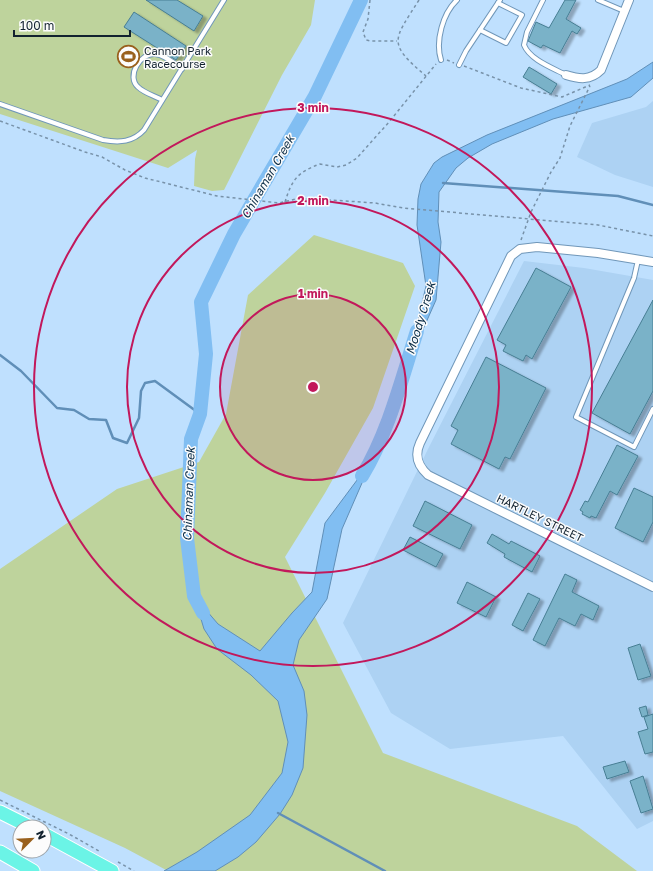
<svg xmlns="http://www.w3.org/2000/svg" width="653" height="871" font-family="'Golos Text',sans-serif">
	<defs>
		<filter id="shadow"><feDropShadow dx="4" dy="2.5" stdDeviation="1" flood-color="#0004"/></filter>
	</defs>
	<rect width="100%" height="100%" fill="#bfe0fe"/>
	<g fill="#add2f3">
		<path d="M653 101V187L615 175 577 157 592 123 646 107Z"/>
		<path d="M524 261 584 268 653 280V821L637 829 563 736 450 749 391 713 343 623 428 449Z"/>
	</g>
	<g fill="#bed39c">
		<path d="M0 0H315L311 25 282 75 224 190 212 191 194 186 195 159 197 150 168 168 0 114Z"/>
		<path d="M314 235 403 263 415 286 373 408 325 493 285 557 383 753 577 826 637 871H168L125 848 0 791V569L117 489 199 462 226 414 248 295Z"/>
	</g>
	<g fill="#81bef2" stroke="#608fb8">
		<path d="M653 62V78L631 97 553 119 492 144 468 158 456 168 439 192 438 222 441 242 436 300 417 343 411 350 426 286 417 225 418 199 421 184 434 163 442 157 487 135 627 79Z"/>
		<path d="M372 460 342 529 327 599 299 640 293 665 304 691 307 715 303 768 292 795 280 814 256 842 238 857 215 871H164L197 852 250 815 282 773 288 742 278 701 251 675 217 649 204 629 194 596 218 624 260 651 292 613 312 592 325 523Z"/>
	</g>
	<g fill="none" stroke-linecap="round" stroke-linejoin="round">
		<g stroke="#608fb8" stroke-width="2.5">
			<path d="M443 183 618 196 653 205"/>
			<path d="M0 355 21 371 57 408 74 410 89 419 106 420 113 438 127 443 139 418 141 391 145 383 155 381 200 414"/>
			<path d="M278 813 385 871"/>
		</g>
		<g stroke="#81bef2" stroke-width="14">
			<path d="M362 476C388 434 402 378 417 331"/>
			<path d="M203 613 194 596 187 538 191 439 200 414 206 354 201 302 234 234 315 96 361 0"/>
		</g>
	</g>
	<g fill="#7ab2c8" stroke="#477e93" filter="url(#shadow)">
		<path d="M146 0H177L203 16 194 31Z"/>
		<path d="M565 0H576L566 19 581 28 577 34 572 31 560 53 543 45 541 48 528 41 536 22 549 28Z"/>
		<path d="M134 12 186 46 176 60 124 27Z"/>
		<path d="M529 67 557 84 551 94 523 77Z"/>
		<path d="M536 268 571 287 532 359 526 355 523 361 503 351 506 345 497 340Z"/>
		<path d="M653 300V391L630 434 592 413Z"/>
		<path d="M486 357 546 388 510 459 505 457 499 469 451 444 458 430 451 426Z"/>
		<path d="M617 445 638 456 617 495 610 491 596 518 591 516 590 518 582 514 583 512 580 510 585 501 588 502Z"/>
		<path d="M634 488 653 497V522L643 542 615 528Z"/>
		<path d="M425 501 472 525 460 549 413 526Z"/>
		<path d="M492 534 509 544 511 541 540 556 532 572 504 557 505 554 487 543Z"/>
		<path d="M410 537 443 554 436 567 403 550Z"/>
		<path d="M565 574 577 580 572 592 599 606 593 620 581 614 575 626 559 618 545 646 533 640Z"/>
		<path d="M467 582 496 597 486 617 457 603Z"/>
		<path d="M528 593 540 599 523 631 512 625Z"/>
		<path d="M640 644 651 676 638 680 628 648Z"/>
		<path d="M646 706 648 715 642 717 639 708Z"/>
		<path d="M653 714V752L645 754 638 732 648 729 644 717Z"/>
		<path d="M625 761 629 772 607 779 603 767Z"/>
		<path d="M643 776 653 809 641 813 630 781Z"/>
	</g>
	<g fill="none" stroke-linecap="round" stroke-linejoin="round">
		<defs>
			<g id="service">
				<path d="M543 0 527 32 524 45C530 60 553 68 566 75"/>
				<path d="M598 0 624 11"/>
				<path d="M480 30 506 43 522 15 498 3"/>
				<path d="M441 60C435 41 443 13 457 0"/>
				<path d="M459 65 466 51 500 0"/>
				<path d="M162 100C155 96 144 93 138 87 126 76 140 53 155 54 165 55 174 63 182 69"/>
				<path d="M0 104 103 140C120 143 133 142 144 130L224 0"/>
				<path d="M638 260 634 278 576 417 634 447 653 409"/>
			</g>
			<g id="minor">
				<path d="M566 75C579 79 590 81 601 70L629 0"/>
				<path d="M653 262 598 253 537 247 520 249 511 256 420 443C414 456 418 466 428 475L653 587"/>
			</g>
			<g id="trunk">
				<path d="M0 812 30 827"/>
				<path d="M44 834 112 871"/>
				<path d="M0 852 33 871"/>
			</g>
		</defs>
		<use href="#service" stroke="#7097b9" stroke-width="6"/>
		<use href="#minor" stroke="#7097b9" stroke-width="10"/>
		<use href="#trunk" stroke="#fff" stroke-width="15"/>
		<g stroke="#7892a9" stroke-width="1.5" stroke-dasharray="3 3" stroke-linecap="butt">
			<path d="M370 0 368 19 363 32 366 40 371 41H397"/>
			<path d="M419 0C393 41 387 43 426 76"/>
			<path d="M447 60 454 63"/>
			<path d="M464 66 521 88 562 97 590 85"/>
			<path d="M0 121 85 152 102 157 125 170 145 178 217 196 279 203 296 199H316L375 203 403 208 598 225 653 236"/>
			<path d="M285 202C292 179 298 172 320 164L337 167 346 165 357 158 389 122 436 64"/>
			<path d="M521 240 531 212 551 172 560 158 570 126 590 86"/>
			<path d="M0 800 69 834 99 851"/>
			<path d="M118 862 134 871"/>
		</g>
		<use href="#service" stroke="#fff" stroke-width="4"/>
		<use href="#minor" stroke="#fff" stroke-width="8"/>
		<use href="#trunk" stroke="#6bf4e6" stroke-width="13"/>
	</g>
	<circle cx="313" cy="387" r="93" fill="#c2185b" fill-opacity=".12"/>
	<g fill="none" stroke="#c2185b" stroke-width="2">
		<circle cx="313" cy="387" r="93"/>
		<circle cx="313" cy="387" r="186"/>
		<circle cx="313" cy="387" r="279"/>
	</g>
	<defs>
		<symbol id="stadium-ring" viewBox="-11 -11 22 22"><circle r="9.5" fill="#fcfcfc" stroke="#99601d" stroke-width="1.5"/><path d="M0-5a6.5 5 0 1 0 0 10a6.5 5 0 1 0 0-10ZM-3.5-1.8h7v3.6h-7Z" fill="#99601d"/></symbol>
	</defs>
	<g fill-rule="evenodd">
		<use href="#stadium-ring" x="116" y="44" width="25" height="25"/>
	</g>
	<g text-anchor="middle" stroke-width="3" stroke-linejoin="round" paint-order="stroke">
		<g font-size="11" fill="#12222f" stroke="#fcfcfc" text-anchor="start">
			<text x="144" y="55">Cannon Park<tspan x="144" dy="13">Racecourse</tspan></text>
		</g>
		<g font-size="11" fill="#12222f" stroke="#fcfcfc">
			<text transform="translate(540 518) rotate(26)" y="4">HARTLEY STREET</text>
		</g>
		<g font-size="12" font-style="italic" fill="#0a2c46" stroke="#fcfcfc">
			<text transform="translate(268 177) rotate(-60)" y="4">Chinaman Creek</text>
			<text transform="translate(421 318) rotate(-73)" y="4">Moody Creek</text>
			<text transform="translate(189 494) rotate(-88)" y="4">Chinaman Creek</text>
		</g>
	</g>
	<circle cx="313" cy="387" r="6" fill="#c2185b" stroke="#fcfcfc" stroke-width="2"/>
	<g font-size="12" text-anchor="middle" font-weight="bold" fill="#c2185b" stroke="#fcfcfc" stroke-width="3" stroke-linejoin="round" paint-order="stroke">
		<text x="313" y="112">3 min</text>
		<text x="313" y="205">2 min</text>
		<text x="313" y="298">1 min</text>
	</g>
	<g transform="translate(32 839) rotate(66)"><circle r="19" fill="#fcfcfc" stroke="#9ea5aa"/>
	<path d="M0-3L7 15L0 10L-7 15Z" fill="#99601d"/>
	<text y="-6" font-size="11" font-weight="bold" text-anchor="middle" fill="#12222f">N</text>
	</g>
	<path d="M14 30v6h116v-6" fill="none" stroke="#12222f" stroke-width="2"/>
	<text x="20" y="30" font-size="12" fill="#12222f" stroke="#fcfcfc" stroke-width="3" paint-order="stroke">100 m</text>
</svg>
